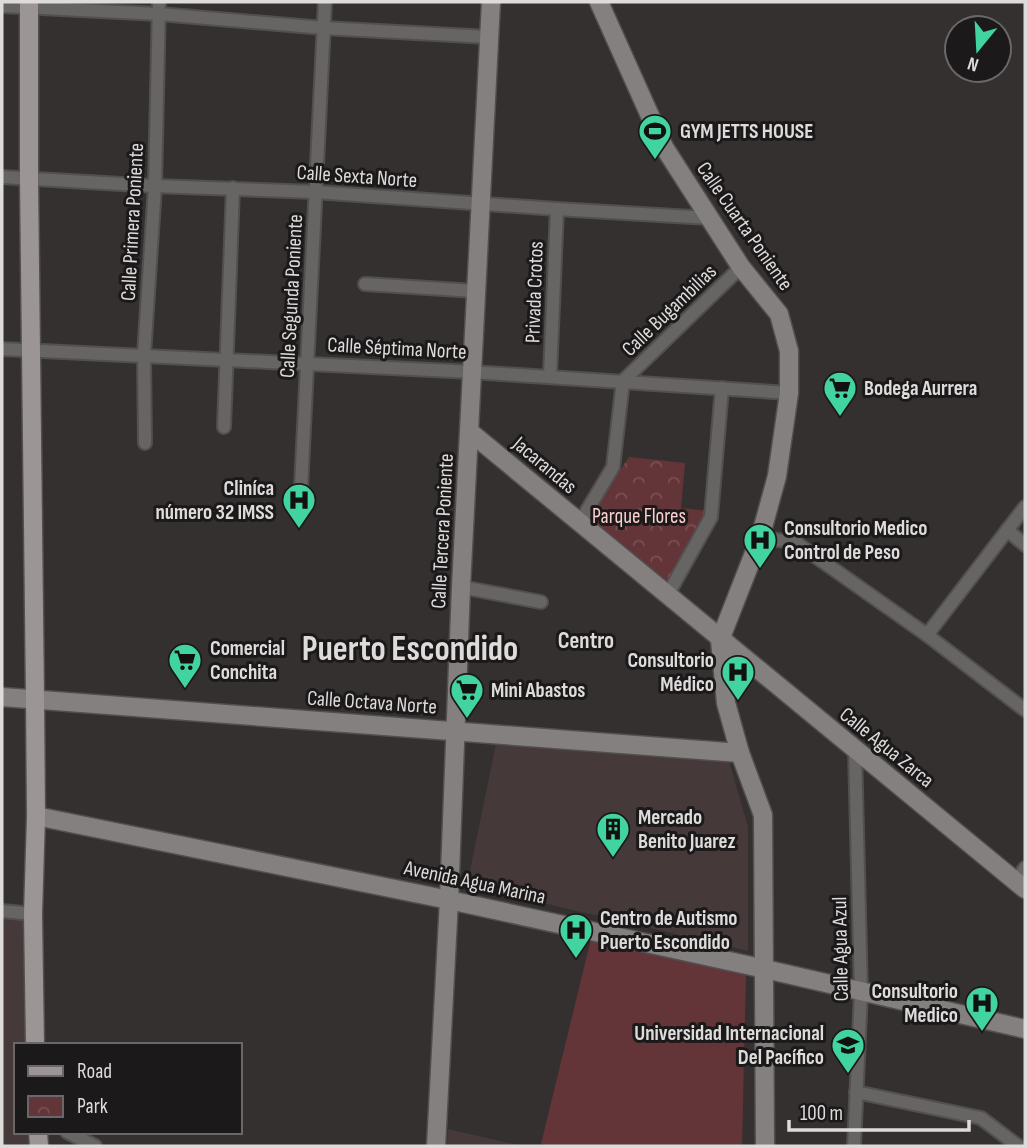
<svg xmlns="http://www.w3.org/2000/svg" width="1027" height="1148" font-family="'Sofia Sans Condensed',sans-serif">
	<defs>
		<pattern id="park-crowns" width="20" height="18" patternUnits="userSpaceOnUse" patternTransform="scale(1.75)"><rect width="20" height="18" fill="#633438"/><path d="M2 6a3 3 0 1 1 6 0M12 15a3 3 0 1 1 6 0" fill="none" stroke="#795154"/></pattern>
	</defs>
	<rect width="100%" height="100%" fill="#353030"/>
	<g fill="#45393a">
		<path d="M497 739 729 761 748 827V951L467 885Z"/>
		<path d="M2 918 26 920 29 1045H16V1132H31V1146H2Z"/>
		<path d="M448 1129 522 1146H447Z"/>
	</g>
	<path fill="#633438" d="M591 939 746 974 742 1146H551L541 1144Z"/>
	<path fill="url(#park-crowns)" d="M629 457 685 463 681 508 709 511 666 590 584 524Z"/>
	<g fill="none" stroke-linecap="round" stroke-linejoin="round">
		<defs>
			<g id="street">
				<path d="M2 6 159 14 324 28 489 37"/>
				<path d="M2 177 155 186 315 192 557 209 709 218"/>
				<path d="M365 284 475 291"/>
				<path d="M2 349 472 372 789 393"/>
				<path d="M550 376 557 209"/>
				<path d="M224 427 233 188"/>
				<path d="M145 443 144 355 155 186 159 2"/>
				<path d="M300 508 325 2"/>
				<path d="M579 524 613 467 623 381 741 267"/>
				<path d="M1007 530 1025 545"/>
				<path d="M760 538 795 542 927 635 1025 710"/>
				<path d="M461 587 541 602"/>
				<path d="M667 596 711 517 722 388"/>
				<path d="M927 635 1025 507"/>
				<path d="M1016 881 1025 868"/>
				<path d="M2 911 33 914"/>
				<path d="M856 1092 981 1118 1018 1146"/>
				<path d="M67 1132 95 1146"/>
				<path d="M854 1146 861 992 855 750"/>
			</g>
			<g id="secondary">
				<path d="M599 2 664 147 741 267 779 314 789 351V393L777 476 760 538 720 640 726 703 740 753 763 815 765 1146"/>
				<path d="M470 432 1025 889"/>
				<path d="M2 697 740 753"/>
				<path d="M36 816 449 900 765 969 1025 1029"/>
				<path d="M436 1146 449 900 461 587 491 2"/>
			</g>
			<g id="primary">
				<path d="M29 2V179L35 698 36 816 33 914 35 1045"/>
				<path d="M38 1132 39 1146"/>
			</g>
		</defs>
		<use href="#street" stroke="#534f4f" stroke-width="16"/>
		<use href="#secondary" stroke="#534f4f" stroke-width="21"/>
		<use href="#primary" stroke="#534f4f" stroke-width="21"/>
		<use href="#street" stroke="#676464" stroke-width="12"/>
		<use href="#secondary" stroke="#848080" stroke-width="18"/>
		<use href="#primary" stroke="#9b9595" stroke-width="18"/>
	</g>
	<defs>
		<symbol id="stadium-pin" viewBox="-11 -11 22 30"><path d="M0 17L-7.5 6A9.5 9.5 0 1 1 7.5 6Z" fill="#41d4a1" stroke="#1b1919"/><path d="M0-5a6.5 5 0 1 0 0 10a6.5 5 0 1 0 0-10ZM-3.5-1.8h7v3.6h-7Z" fill="#111"/></symbol>
		<symbol id="supermarket-pin" viewBox="-11 -11 22 30"><path d="M0 17L-7.5 6A9.5 9.5 0 1 1 7.5 6Z" fill="#41d4a1" stroke="#1b1919"/><path d="M-6-5.5h2.5l.6 2H6L4.5 2H-2.5L-4.4-4H-6ZM-1.5 3.2a1.3 1.3 0 1 0 .1 0ZM3 3.2a1.3 1.3 0 1 0 .1 0Z" fill="#111"/></symbol>
		<symbol id="hospital-pin" viewBox="-11 -11 22 30"><path d="M0 17L-7.5 6A9.5 9.5 0 1 1 7.5 6Z" fill="#41d4a1" stroke="#1b1919"/><path d="M-5-5h3v3.5h4V-5h3V5h-3V1.5h-4V5h-3Z" fill="#111"/></symbol>
		<symbol id="building-pin" viewBox="-11 -11 22 30"><path d="M0 17L-7.5 6A9.5 9.5 0 1 1 7.5 6Z" fill="#41d4a1" stroke="#1b1919"/><path d="M-4-6H4V6H1V3H-1V6H-4ZM-2.5-4.3h1.7v1.8h-1.7ZM.8-4.3h1.7v1.8H.8ZM-2.5-1h1.7V.8h-1.7ZM.8-1h1.7V.8H.8Z" fill="#111"/></symbol>
		<symbol id="university-pin" viewBox="-11 -11 22 30"><path d="M0 17L-7.5 6A9.5 9.5 0 1 1 7.5 6Z" fill="#41d4a1" stroke="#1b1919"/><path d="M0-5L7-2L0 1L-7-2ZM-4 1L0 2.5L4 1V4Q0 6-4 4Z" fill="#111"/></symbol>
	</defs>
	<g fill-rule="evenodd">
		<use href="#stadium-pin" x="636" y="112" width="38" height="52"/>
		<use href="#supermarket-pin" x="821" y="369" width="38" height="52"/>
		<use href="#hospital-pin" x="280" y="481" width="38" height="52"/>
		<use href="#hospital-pin" x="741" y="521" width="38" height="52"/>
		<use href="#supermarket-pin" x="166" y="641" width="38" height="52"/>
		<use href="#hospital-pin" x="719" y="653" width="38" height="52"/>
		<use href="#supermarket-pin" x="448" y="671" width="38" height="52"/>
		<use href="#building-pin" x="594" y="810" width="38" height="52"/>
		<use href="#hospital-pin" x="557" y="911" width="38" height="52"/>
		<use href="#hospital-pin" x="963" y="984" width="38" height="52"/>
		<use href="#university-pin" x="829" y="1026" width="38" height="52"/>
	</g>
	<g text-anchor="middle" stroke-width="6" stroke-linejoin="round" paint-order="stroke">
		<g font-size="21" font-weight="bold" fill="#dedbdb" stroke="#1b1919" text-anchor="start">
			<text x="680" y="138">GYM JETTS HOUSE</text>
			<text x="864" y="395">Bodega Aurrera</text>
			<text x="274" y="495" text-anchor="end">Cliníca<tspan x="274" dy="24">número 32 IMSS</tspan></text>
			<text x="784" y="535">Consultorio Medico<tspan x="784" dy="24">Control de Peso</tspan></text>
			<text x="210" y="655">Comercial<tspan x="210" dy="24">Conchita</tspan></text>
			<text x="714" y="667" text-anchor="end">Consultorio<tspan x="714" dy="24">Médico</tspan></text>
			<text x="491" y="697">Mini Abastos</text>
			<text x="638" y="824">Mercado<tspan x="638" dy="24">Benito Juarez</tspan></text>
			<text x="600" y="925">Centro de Autismo<tspan x="600" dy="24">Puerto Escondido</tspan></text>
			<text x="958" y="998" text-anchor="end">Consultorio<tspan x="958" dy="24">Medico</tspan></text>
			<text x="824" y="1040" text-anchor="end">Universidad Internacional<tspan x="824" dy="24">Del Pacífico</tspan></text>
		</g>
		<g font-size="21" fill="#dedbdb" stroke="#1b1919">
			<text transform="translate(357 176) rotate(4)" y="7">Calle Sexta Norte</text>
			<text transform="translate(132 222) rotate(-87)" y="7">Calle Primera Poniente</text>
			<text transform="translate(745 226) rotate(55)" y="7">Calle Cuarta Poniente</text>
			<text transform="translate(534 292) rotate(-88)" y="7">Privada Crotos</text>
			<text transform="translate(291 296) rotate(-87)" y="7">Calle Segunda Poniente</text>
			<text transform="translate(669 310) rotate(-44)" y="7">Calle Bugambilias</text>
			<text transform="translate(397 348) rotate(3)" y="7">Calle Séptima Norte</text>
			<text transform="translate(545 465) rotate(40)" y="7">Jacarandas</text>
			<text transform="translate(442 531) rotate(-87)" y="7">Calle Tercera Poniente</text>
			<text transform="translate(372 702) rotate(4)" y="7">Calle Octava Norte</text>
			<text transform="translate(887 747) rotate(39)" y="7">Calle Agua Zarca</text>
			<text transform="translate(475 882) rotate(12)" y="7">Avenida Agua Marina</text>
			<text transform="translate(840 949) rotate(-91)" y="7">Calle Agua Azul</text>
		</g>
		<g font-size="21" fill="#fcced0" stroke="#1b1919">
			<text x="639" y="523">Parque Flores</text>
		</g>
		<g font-size="23" font-weight="bold" fill="#dedbdb" stroke="#1b1919">
			<text x="586" y="648">Centro</text>
		</g>
		<g font-size="35" font-weight="bold" fill="#dedbdb" stroke="#1b1919">
			<text x="410" y="660">Puerto Escondido</text>
		</g>
	</g>
	<rect width="1027" height="1148" fill="none" stroke="#dedbdb" stroke-width="7"/>
	<rect x="14" y="1043" width="228" height="91" fill="#1b1919" stroke="#696767" stroke-width="2"/>
	<rect x="28" y="1066" width="35" height="10" fill="#9b9595" stroke="#696767" stroke-width="2"/>
	<text x="77" y="1078" font-size="21" fill="#dedbdb">Road</text>
	<rect x="28" y="1096" width="35" height="21" fill="url(#park-crowns)" stroke="#696767" stroke-width="2"/>
	<text x="77" y="1113" font-size="21" fill="#dedbdb">Park</text>
	<g transform="translate(978 49) rotate(198)"><circle r="33" fill="#1b1919" stroke="#696767" stroke-width="2"/>
	<path d="M0-5L12 26L0 18L-12 26Z" fill="#41d4a1"/>
	<text y="-10" font-size="19" font-weight="bold" text-anchor="middle" fill="#dedbdb">N</text>
	</g>
	<path d="M789 1120v10h180v-10" fill="none" stroke="#dedbdb" stroke-width="3.5"/>
	<text x="800" y="1120" font-size="21" fill="#dedbdb" stroke="#1b1919" stroke-width="5" paint-order="stroke">100 m</text>
</svg>
